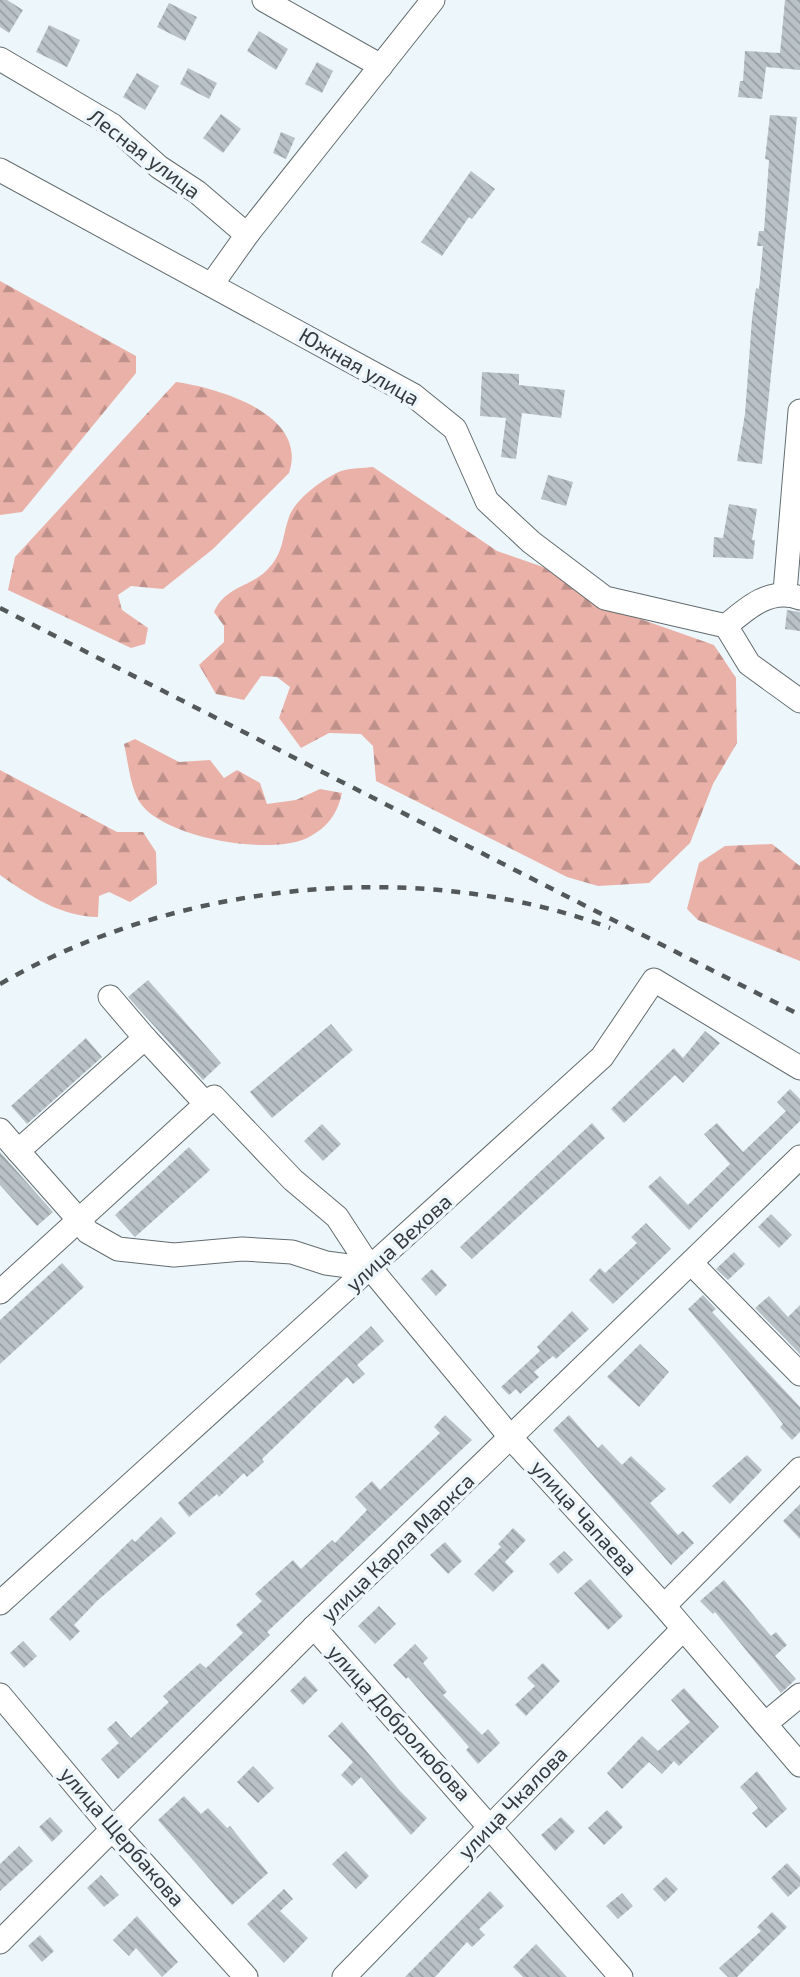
<svg xmlns="http://www.w3.org/2000/svg" width="800" height="1977" font-family="'Exo 2',sans-serif">
	<defs>
		<pattern id="forest-firs" width="22" height="20" patternUnits="userSpaceOnUse" patternTransform="scale(1.75)"><rect width="22" height="20" fill="#eab1a9"/><path d="M5 1l3.5 6h-7zM16 11l3.5 6h-7z" fill="#be918b"/></pattern>
		<pattern id="building-back-hatch" width="6" height="6" patternUnits="userSpaceOnUse" patternTransform="scale(1.75)"><rect width="6" height="6" fill="#b9c2c6"/><path d="M-1 5l2 2M0 0l6 6M5-1l2 2" fill="none" stroke="#979fa2"/></pattern>
	</defs>
	<rect width="100%" height="100%" fill="#edf7fb"/>
	<g fill="url(#forest-firs)">
		<path d="M0 281 136 356V373L22 512 0 515Z"/>
		<path d="M176 382C218 388 309 414 289 473L213 549 163 589 131 586 118 595 122 610 148 628 145 644 131 648 8 590 15 557Z"/>
		<path d="M373 467 497 551 543 567 598 604 714 645 736 678 737 743 713 784 690 843 649 883 598 886 567 877 376 781 373 746 361 734 329 733 301 748 279 718 290 687 277 677 261 676 244 700 216 694 199 665 224 642V626L214 612C226 586 249 588 267 570 284 553 282 537 289 517 295 499 324 478 341 471 351 468 363 468 373 467Z"/>
		<path d="M135 739 179 762 210 760 224 778 237 770 260 783 267 804 296 800 320 789 342 793C337 814 329 826 309 837 274 857 160 838 139 801 130 786 128 761 124 744Z"/>
		<path d="M0 770 117 832H143L156 852 157 884 130 902 109 892 99 896 98 917C62 917 28 895 0 875Z"/>
		<path d="M772 844 800 866V961L698 920 687 909 699 863 725 846Z"/>
	</g>
	<g fill="url(#building-back-hatch)">
		<path d="M0 0H7L23 10 9 33 0 27Z"/>
		<path d="M785 0H800V70L766 67 762 99 738 97 740 81H743L745 51 780 53Z"/>
		<path d="M169 3 197 17 185 41 157 27Z"/>
		<path d="M49 25 80 40 67 67 36 52Z"/>
		<path d="M259 31 288 49 276 70 247 51Z"/>
		<path d="M317 62 333 71 322 93 305 84Z"/>
		<path d="M188 68 217 83 209 99 180 84Z"/>
		<path d="M137 73 159 86 145 110 123 97Z"/>
		<path d="M221 114 241 129 223 153 203 138Z"/>
		<path d="M770 115 797 117 762 464 737 461 745 414 752 319 756 288 759 289 763 246H757L759 231H764L769 160 765 159Z"/>
		<path d="M281 132 295 138 286 159 273 153Z"/>
		<path d="M471 171 495 189 472 219 469 217 442 256 421 242Z"/>
		<path d="M482 372 519 374V385L565 390 561 418 522 413 516 459 501 457 506 418 480 416Z"/>
		<path d="M548 475 573 482 566 506 541 499Z"/>
		<path d="M729 504 757 509 752 540H755L753 559 713 557 714 537 723 538Z"/>
		<path d="M787 610 800 612V631L785 629Z"/>
		<path d="M148 980 221 1063 203 1080 128 997Z"/>
		<path d="M331 1024 353 1050 272 1118 250 1092Z"/>
		<path d="M705 1031 720 1043 683 1083 675 1075 624 1123 611 1109 674 1048 683 1058Z"/>
		<path d="M86 1038 102 1057 27 1124 11 1106Z"/>
		<path d="M790 1089 800 1099V1121L689 1230 648 1187 660 1176 688 1205 730 1164 704 1134 717 1123 743 1152 786 1111 777 1102Z"/>
		<path d="M592 1123 605 1138 472 1259 460 1247Z"/>
		<path d="M322 1124 341 1144 323 1161 304 1141Z"/>
		<path d="M189 1147 210 1170 135 1237 115 1215Z"/>
		<path d="M0 1152 53 1212 37 1226 0 1185Z"/>
		<path d="M771 1214 792 1235 779 1248 758 1227Z"/>
		<path d="M646 1223 671 1249 613 1304 589 1280 600 1268 605 1273 637 1243 631 1237Z"/>
		<path d="M734 1252 745 1264 728 1280 716 1269Z"/>
		<path d="M62 1263 84 1287 0 1364V1320Z"/>
		<path d="M432 1269 447 1285 436 1296 421 1279Z"/>
		<path d="M703 1295 716 1309 712 1312 800 1407V1432L792 1440 780 1427 783 1424 744 1375 688 1309Z"/>
		<path d="M769 1296 788 1317 800 1305V1354L755 1308Z"/>
		<path d="M572 1311 589 1329 556 1359 553 1356 534 1372 539 1377 520 1394 516 1389 509 1395 501 1387 540 1351 537 1347Z"/>
		<path d="M371 1326 384 1341 357 1365 365 1374 353 1384 347 1377 262 1459 264 1462 247 1477 244 1473 219 1497 217 1494 189 1517 178 1503Z"/>
		<path d="M640 1344 669 1372 639 1407 607 1377Z"/>
		<path d="M445 1415 472 1440 267 1632 270 1635 118 1779 101 1759 119 1743 107 1729 116 1721 131 1738 169 1702 163 1696 200 1663 206 1668 243 1633 236 1625 262 1601 255 1594 293 1560 301 1569 332 1540 335 1543 367 1510 355 1497 372 1481 380 1490 440 1433 434 1427Z"/>
		<path d="M569 1415 598 1448 602 1444 622 1465 631 1456 666 1489 650 1503 678 1535 683 1531 694 1543 671 1565 553 1430Z"/>
		<path d="M747 1455 762 1470 730 1504 712 1486Z"/>
		<path d="M800 1504V1539L783 1521Z"/>
		<path d="M161 1517 176 1533 97 1601 74 1625 80 1631 70 1641 49 1619 132 1539 135 1542Z"/>
		<path d="M513 1528 526 1540 505 1562 514 1571 493 1592 474 1574 501 1547 498 1544Z"/>
		<path d="M445 1542 462 1561 448 1574 430 1555Z"/>
		<path d="M564 1551 573 1560 558 1574 549 1564Z"/>
		<path d="M590 1579 623 1616 608 1630 574 1593Z"/>
		<path d="M724 1580 771 1636 776 1632 787 1645 775 1656 796 1679 781 1693 715 1612 713 1614 700 1601Z"/>
		<path d="M379 1606 396 1624 375 1644 358 1626Z"/>
		<path d="M23 1641 37 1656 24 1668 10 1653Z"/>
		<path d="M415 1644 428 1658 423 1663 447 1692 443 1695 482 1735 488 1729 500 1743 478 1764 466 1750 469 1747 408 1677 406 1679 393 1665Z"/>
		<path d="M543 1663 560 1681 526 1716 515 1705 535 1686 527 1678Z"/>
		<path d="M305 1676 318 1690 303 1705 290 1691Z"/>
		<path d="M684 1688 719 1727 679 1766 674 1761 662 1774 649 1762 622 1789 607 1773 642 1736 658 1751 690 1722 671 1700Z"/>
		<path d="M342 1722 400 1791 427 1818 411 1835 361 1777 352 1786 341 1775 353 1762 328 1736Z"/>
		<path d="M253 1766 274 1788 258 1803 237 1782Z"/>
		<path d="M757 1771 787 1809 766 1828 752 1813 758 1808 740 1787Z"/>
		<path d="M184 1796 201 1814 208 1808 227 1828 230 1826 268 1873 232 1905 158 1820Z"/>
		<path d="M607 1810 623 1827 604 1845 588 1828Z"/>
		<path d="M50 1817 63 1831 52 1842 39 1827Z"/>
		<path d="M561 1817 575 1831 555 1851 541 1835Z"/>
		<path d="M19 1846 33 1861 0 1891V1864Z"/>
		<path d="M346 1851 369 1876 356 1889 332 1864Z"/>
		<path d="M787 1863 800 1877V1886L788 1897 771 1878Z"/>
		<path d="M101 1875 119 1895 104 1907 87 1888Z"/>
		<path d="M666 1877 678 1889 665 1902 653 1889Z"/>
		<path d="M284 1889 293 1899 280 1911 308 1938 284 1963 247 1924Z"/>
		<path d="M490 1891 504 1906 479 1929 485 1935 472 1947 467 1942 435 1977H405Z"/>
		<path d="M622 1893 633 1906 618 1919 606 1906Z"/>
		<path d="M772 1912 787 1927 737 1977H728L719 1968 761 1931 757 1927Z"/>
		<path d="M137 1916 178 1962 162 1977 136 1948 129 1956 113 1940Z"/>
		<path d="M40 1935 54 1951 42 1962 28 1946Z"/>
		<path d="M536 1944 567 1977H523L513 1967Z"/>
	</g>
	<g fill="none" stroke-linecap="round" stroke-linejoin="round">
		<defs>
			<g id="minor">
				<path d="M264 0 381 66"/>
				<path d="M0 59 112 125 159 167 197 192 239 228 249 232"/>
				<path d="M0 170 413 395 455 429 487 501 531 542 605 598 726 626 749 664 800 701"/>
				<path d="M212 284 249 232 433 0"/>
				<path d="M785 592 800 411"/>
				<path d="M726 626C748 607 771 587 800 598"/>
				<path d="M110 997 145 1038"/>
				<path d="M0 1130 18 1151"/>
				<path d="M691 1263 800 1374"/>
				<path d="M371 1269 512 1439 664 1606 800 1765"/>
				<path d="M0 1292 206 1104 214 1097 293 1180 337 1217 371 1269 326 1263 292 1252 242 1249 174 1255 118 1249 88 1232 79 1220 18 1151 145 1038 206 1104"/>
				<path d="M0 1603 602 1057 654 980 800 1068"/>
				<path d="M664 1606 800 1469"/>
				<path d="M314 1627 621 1977"/>
				<path d="M0 1695 113 1830 246 1977"/>
				<path d="M765 1724 800 1695"/>
				<path d="M0 1942 314 1627 800 1157"/>
				<path d="M344 1977 683 1629"/>
			</g>
		</defs>
		<use href="#minor" stroke="#636c6f" stroke-width="25"/>
		<use href="#minor" stroke="#fff" stroke-width="23"/>
		<g stroke="#53585a" stroke-width="4.5" stroke-dasharray="9 9" stroke-linecap="butt">
			<path d="M0 608 800 1015"/>
			<path d="M0 984C176 882 419 856 610 928"/>
		</g>
	</g>
	<g text-anchor="middle" stroke-width="7" stroke-linejoin="round" paint-order="stroke">
		<g font-size="21" fill="#363a3c" stroke="#edf7fb">
			<text transform="translate(144 154) rotate(37)" y="7">Лесная улица</text>
			<text transform="translate(359 367) rotate(30)" y="7">Южная улица</text>
			<text transform="translate(399 1243) rotate(-42)" y="7">улица Вехова</text>
			<text transform="translate(584 1518) rotate(48)" y="7">улица Чапаева</text>
			<text transform="translate(398 1548) rotate(-44)" y="7">улица Карла Маркса</text>
			<text transform="translate(399 1723) rotate(48)" y="7">улица Добролюбова</text>
			<text transform="translate(513 1803) rotate(-46)" y="7">улица Чкалова</text>
			<text transform="translate(122 1837) rotate(49)" y="7">улица Щербакова</text>
		</g>
	</g>
</svg>
